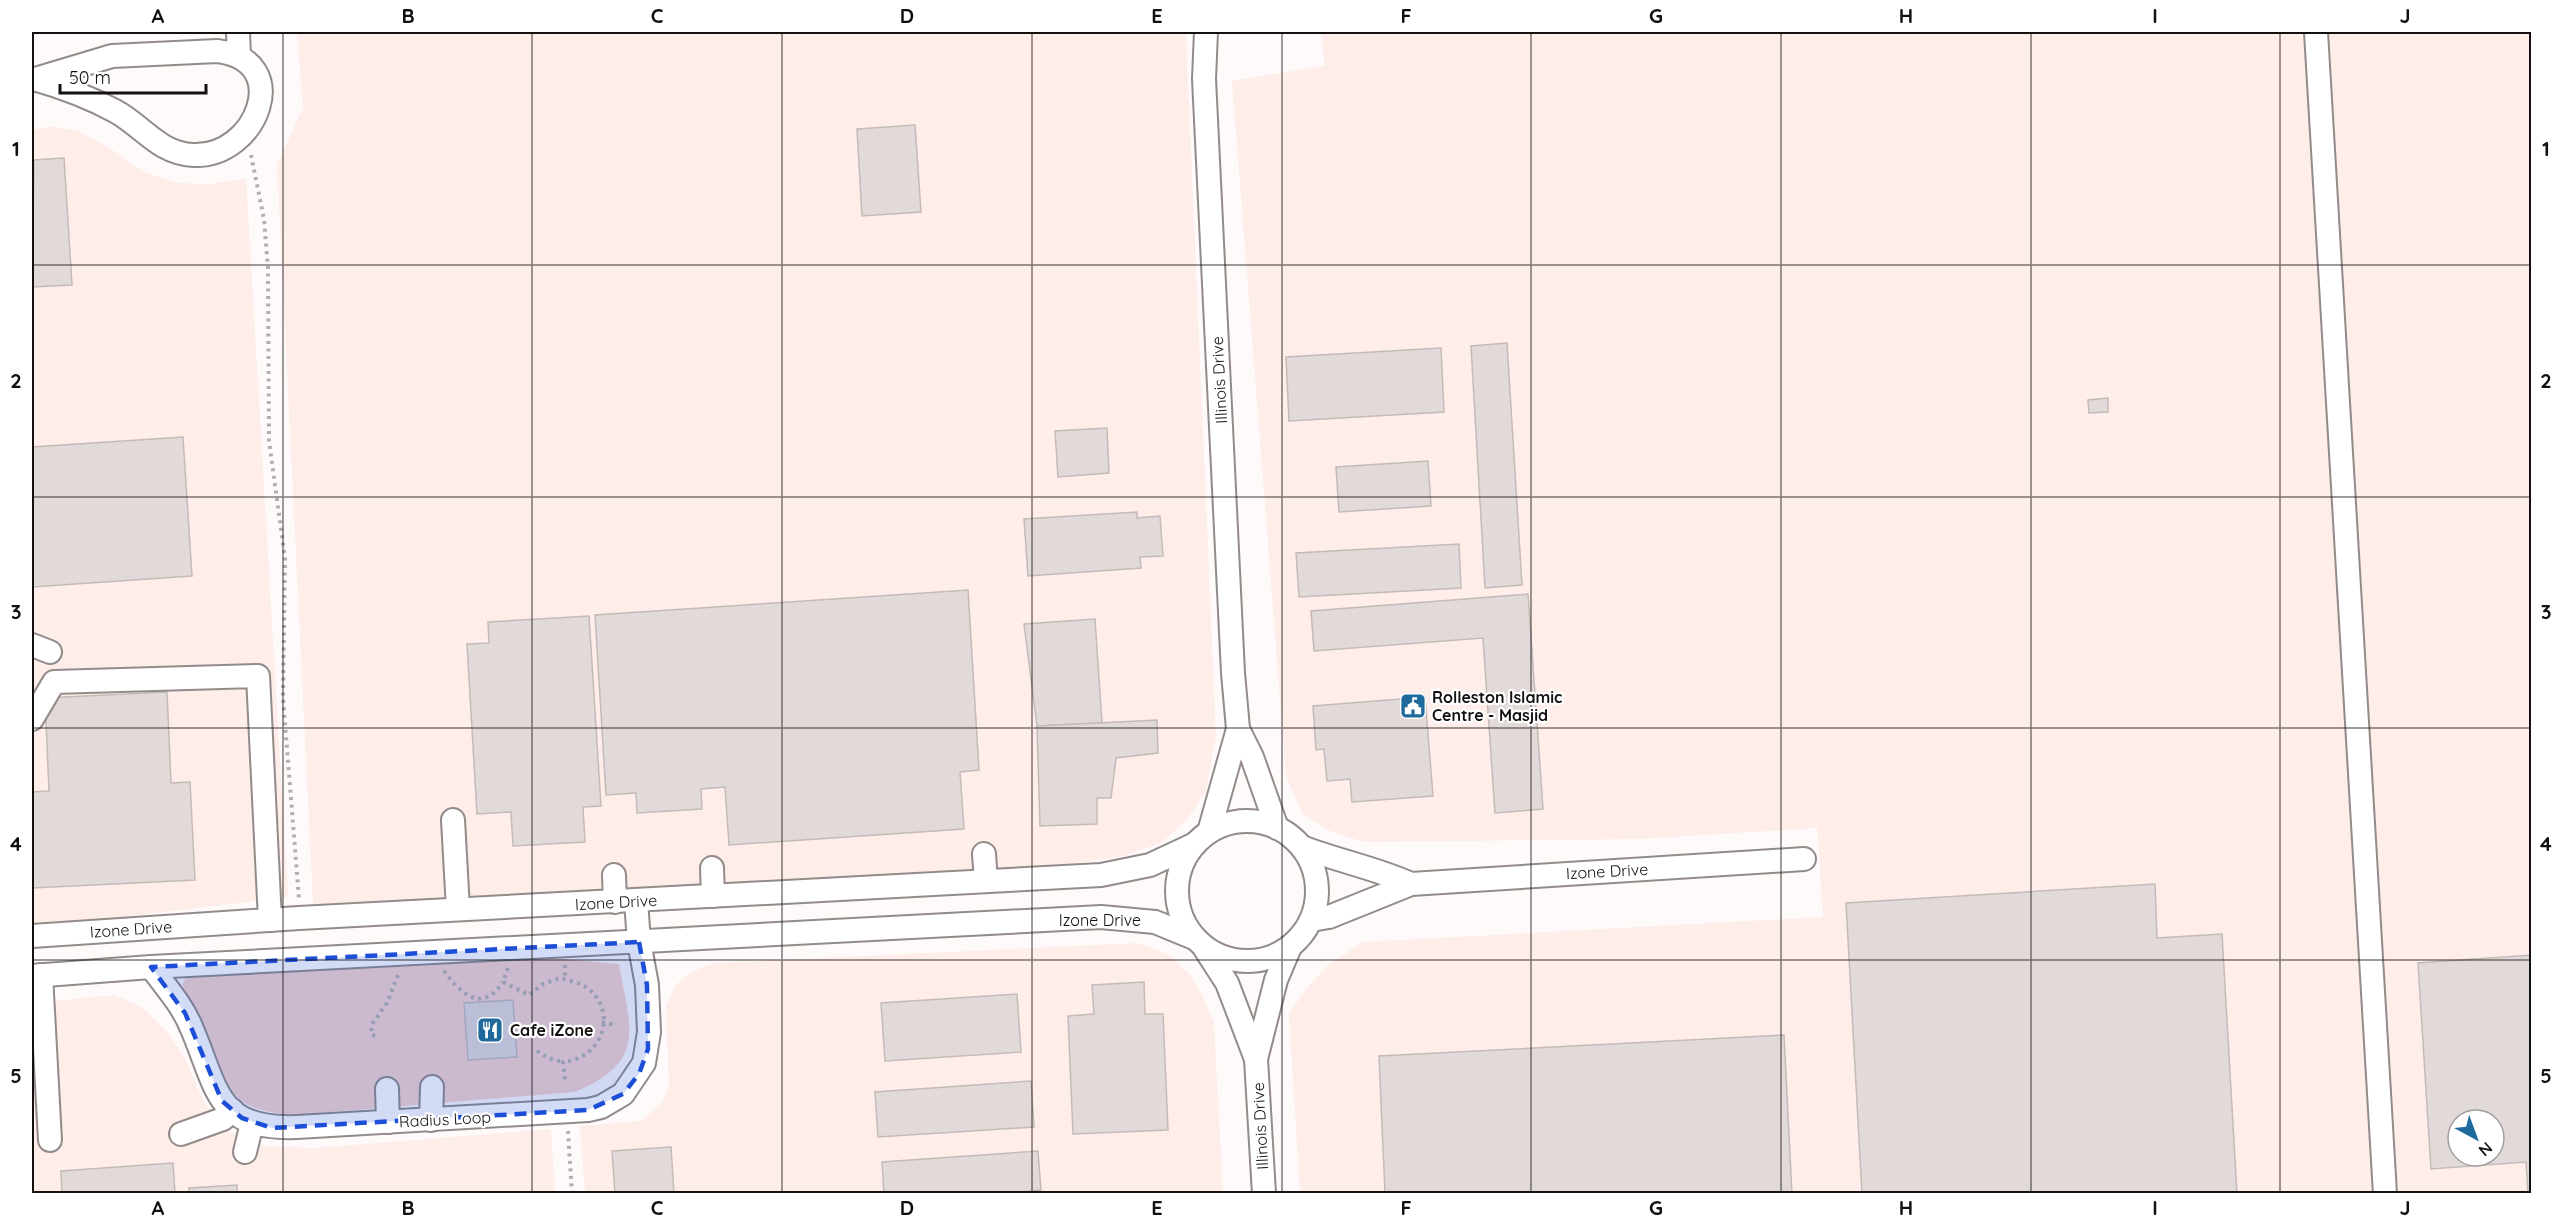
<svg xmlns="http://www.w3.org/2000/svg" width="2563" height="1225" font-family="Quicksand,sans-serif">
	<rect width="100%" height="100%" fill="#fefafa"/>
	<g fill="#feede9" fill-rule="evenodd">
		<path d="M297 32H1186L1216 736 1206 791 1186 821 1161 843 1123 856 1038 869 313 904 277 165 303 108Z"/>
		<path d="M1321 32H2531V1193H1300L1289 1014 1306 989 1328 965 1363 942 1823 917 1817 828 1639 839 1364 842 1330 831 1303 814 1286 776 1232 81 1325 66ZM2458 1120H2494V1156H2458Z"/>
		<path d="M52 126 78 131 108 147 144 172 178 183 209 184 246 178 288 897 32 928V130Z"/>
		<path d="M1138 943 1168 954 1190 975 1203 996 1214 1023 1223 1193H585L580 1126 642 1121 663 1101 669 1086 666 1006 676 985 689 973 714 963Z"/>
		<path d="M115 995 143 1008 168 1033 185 1058 205 1104 230 1132 264 1146 315 1148 551 1129 555 1193H32V1003Z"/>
	</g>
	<path fill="#f7d4cb" d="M552 958 619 964C630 1029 648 1061 575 1092L295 1115C218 1111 225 1075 200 1016 196 1005 186 996 182 984L186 978 194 976Z"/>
	<g fill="#e2dad8" stroke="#c3bbb9" stroke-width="1.5" fill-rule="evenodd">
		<path d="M915 125 921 212 862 216 857 129Z"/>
		<path d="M64 158 72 285 32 287 34 160Z"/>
		<path d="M1507 343 1522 585 1485 588 1471 346Z"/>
		<path d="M1441 348 1444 412 1289 421 1286 357Z"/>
		<path d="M2108 398V412L2089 413 2088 400Z"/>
		<path d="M1107 428 1109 473 1058 477 1055 431Z"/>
		<path d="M183 437 192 576 32 587V447Z"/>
		<path d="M1428 461 1431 506 1339 512 1336 467Z"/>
		<path d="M1137 512V518L1160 516 1163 556 1140 557 1141 568 1028 576 1024 519Z"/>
		<path d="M1459 544 1461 588 1299 597 1296 553Z"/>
		<path d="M968 590 979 770 960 772 964 829 729 845 725 787 701 789 702 809 637 813 636 793 606 795 595 615Z"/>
		<path d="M1528 594 1543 809 1495 813 1483 638 1314 651 1311 611Z"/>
		<path d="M589 616 601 806 583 807 585 842 513 846 511 812 477 814 467 644 489 643 488 622Z"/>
		<path d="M1095 619 1102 723 1037 726 1024 624Z"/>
		<path d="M167 692 171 783 190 782 195 880 32 888V792L49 791 45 698Z"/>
		<path d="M1425 697 1433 796 1352 802 1350 779 1327 781 1324 749 1316 750 1313 706Z"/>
		<path d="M1157 720 1158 753 1116 758 1111 798H1097V824L1040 826 1037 726Z"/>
		<path d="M2155 884 2157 938 2222 934 2237 1194H1862L1846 903Z"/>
		<path d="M2532 955V1194H2528L2526 1162 2431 1169 2418 963ZM2458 1120H2494V1156H2458Z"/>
		<path d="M1144 982 1145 1014H1163L1168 1130 1073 1134 1068 1016 1094 1014 1092 985Z"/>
		<path d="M1017 994 1021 1052 885 1061 881 1003Z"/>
		<path d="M513 1000 517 1057 468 1060 464 1003Z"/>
		<path d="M1784 1035 1792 1194H1385L1379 1056Z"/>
		<path d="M1031 1081 1034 1127 878 1137 875 1092Z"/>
		<path d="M671 1147 674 1194H615L612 1151Z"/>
		<path d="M1038 1151 1041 1190 996 1194H884L882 1162Z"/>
		<path d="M173 1163 175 1194H62L61 1171Z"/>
		<path d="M237 1185V1194H189V1188Z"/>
	</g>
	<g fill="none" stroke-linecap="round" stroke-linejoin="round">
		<defs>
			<g id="minor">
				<path d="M238 32 239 57"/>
				<path d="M1206 32 1204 79 1233 673 1238 729 1252 757 1277 828"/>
				<path d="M2316 32 2385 1194"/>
				<path d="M32 80 112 56 217 51C295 60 257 158 193 155 158 153 143 126 115 111 89 97 62 87 34 79"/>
				<path d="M32 645 50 652"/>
				<path d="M32 719 54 682 258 676 270 920"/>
				<path d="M453 820 458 909"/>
				<circle cx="1247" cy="891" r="70"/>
				<path d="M1209 832 1238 729"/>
				<path d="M1302 847C1338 861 1376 868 1411 884"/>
				<path d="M984 854 986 881"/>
				<path d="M712 868 713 896"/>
				<path d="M614 875 615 902"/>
				<path d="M1311 920 1329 917 1411 884 1804 859"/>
				<path d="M32 936 299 918 1101 875 1150 865 1195 844"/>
				<path d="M1205 949 1227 983 1256 1059 1264 1194"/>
				<path d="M151 967C166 987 183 1006 192 1029 218 1090 216 1130 297 1127L588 1110 601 1107 623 1094 644 1063 649 1032 647 985 639 942 636 901"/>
				<path d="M41 975 50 1140"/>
				<path d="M32 976 151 967 1101 917 1155 922 1194 938"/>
				<path d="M1256 1059 1276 980 1290 947"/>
				<path d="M387 1089 388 1122"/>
				<path d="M431 1120 432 1087"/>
				<path d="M181 1134 223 1119 232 1110"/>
				<path d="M245 1152 252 1123"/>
			</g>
		</defs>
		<use href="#minor" stroke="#928b89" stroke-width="26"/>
		<g stroke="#b2afae" stroke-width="4" stroke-dasharray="3 4.5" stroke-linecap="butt">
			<path d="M251 155 264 219 268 268 269 441 285 558 283 698 299 899"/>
			<path d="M565 965V980"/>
			<path d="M508 968 503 982 529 995 543 984 560 978C570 981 582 983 590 990 618 1015 601 1059 563 1062L565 1080"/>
			<path d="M444 971C461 994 482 1014 503 982"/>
			<path d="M602 1022 615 1025"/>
			<path d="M375 1036 371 1034 372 1024 387 1003 398 975"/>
			<path d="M537 1051 548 1058 563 1062"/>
			<path d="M568 1131 572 1194"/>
		</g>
		<use href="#minor" stroke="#fff" stroke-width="22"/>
	</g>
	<path fill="#1d4ed8" fill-opacity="0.2" stroke="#1d4ed8" stroke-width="4.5" stroke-dasharray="12 8" stroke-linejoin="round" d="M639 942 647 985 648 1049 639 1074 623 1094 588 1110 272 1128 242 1118 222 1101 185 1013 151 967Z"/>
	<path fill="none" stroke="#13100f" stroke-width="1.5" stroke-opacity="0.55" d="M283 32V1194M532 32V1194M782 32V1194M1032 32V1194M1282 32V1194M1531 32V1194M1781 32V1194M2031 32V1194M2280 32V1194M32 265H2532M32 497H2532M32 728H2532M32 960H2532"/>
	<defs>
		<symbol id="civic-square" viewBox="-11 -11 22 22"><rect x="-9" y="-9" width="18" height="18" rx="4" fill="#1f6a9d" stroke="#fff"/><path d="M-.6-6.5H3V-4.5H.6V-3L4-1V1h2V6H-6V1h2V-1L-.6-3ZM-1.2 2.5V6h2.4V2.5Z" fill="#fff"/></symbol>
		<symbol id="restaurant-square" viewBox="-11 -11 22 22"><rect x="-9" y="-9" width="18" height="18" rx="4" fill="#1f6a9d" stroke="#fff"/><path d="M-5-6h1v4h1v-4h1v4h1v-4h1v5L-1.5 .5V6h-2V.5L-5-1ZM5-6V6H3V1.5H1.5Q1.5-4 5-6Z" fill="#fff"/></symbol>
	</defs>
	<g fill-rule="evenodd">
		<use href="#civic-square" x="1398" y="691" width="30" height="30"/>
		<use href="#restaurant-square" x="475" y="1015" width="30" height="30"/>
	</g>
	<g text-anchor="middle" stroke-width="4.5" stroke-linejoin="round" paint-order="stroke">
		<g font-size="16" fill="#13100f" stroke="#fff">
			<text transform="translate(1219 380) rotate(-93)" y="6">Illinois Drive</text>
			<text transform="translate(1607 871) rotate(-3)" y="6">Izone Drive</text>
			<text transform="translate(616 902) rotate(-3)" y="6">Izone Drive</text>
			<text x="1100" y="926">Izone Drive</text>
			<text transform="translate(131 929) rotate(-4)" y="6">Izone Drive</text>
			<text transform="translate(445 1119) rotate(-3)" y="6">Radius Loop</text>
			<text transform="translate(1260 1126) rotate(-93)" y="6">Illinois Drive</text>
		</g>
		<g font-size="16" font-weight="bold" fill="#13100f" stroke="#fff" text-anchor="start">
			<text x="1432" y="703">Rolleston Islamic<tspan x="1432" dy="18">Centre - Masjid</tspan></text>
			<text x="510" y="1036">Cafe iZone</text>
		</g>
	</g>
	<rect width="2563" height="1225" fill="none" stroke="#ffffff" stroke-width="66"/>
	<g transform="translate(2476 1138) rotate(139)"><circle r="28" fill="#ffffff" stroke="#a19f9f" stroke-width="1.5"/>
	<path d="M0-4.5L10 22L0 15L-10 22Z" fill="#1f6a9d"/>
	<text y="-9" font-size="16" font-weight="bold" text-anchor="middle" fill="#13100f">N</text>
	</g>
	<path d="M60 84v9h146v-9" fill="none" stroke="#13100f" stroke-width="3"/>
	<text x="69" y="84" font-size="18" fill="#13100f" stroke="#ffffff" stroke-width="4.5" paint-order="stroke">50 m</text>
	<rect x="33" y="33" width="2497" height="1159" fill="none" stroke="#13100f" stroke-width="2"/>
	<g font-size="20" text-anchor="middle" font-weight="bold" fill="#13100f">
		<text x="158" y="23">A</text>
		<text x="408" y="23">B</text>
		<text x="657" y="23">C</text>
		<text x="907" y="23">D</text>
		<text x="1157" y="23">E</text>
		<text x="1406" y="23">F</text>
		<text x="1656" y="23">G</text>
		<text x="1906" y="23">H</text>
		<text x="2155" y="23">I</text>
		<text x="2405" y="23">J</text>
		<text x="16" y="156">1</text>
		<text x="2546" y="156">1</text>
		<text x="16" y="388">2</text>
		<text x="2546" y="388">2</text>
		<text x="16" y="619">3</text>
		<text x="2546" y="619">3</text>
		<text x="16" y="851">4</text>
		<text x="2546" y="851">4</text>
		<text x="16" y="1083">5</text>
		<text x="2546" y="1083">5</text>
		<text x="158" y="1215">A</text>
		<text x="408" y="1215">B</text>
		<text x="657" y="1215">C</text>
		<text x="907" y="1215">D</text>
		<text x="1157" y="1215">E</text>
		<text x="1406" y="1215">F</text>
		<text x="1656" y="1215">G</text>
		<text x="1906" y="1215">H</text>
		<text x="2155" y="1215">I</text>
		<text x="2405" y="1215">J</text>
	</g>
</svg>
